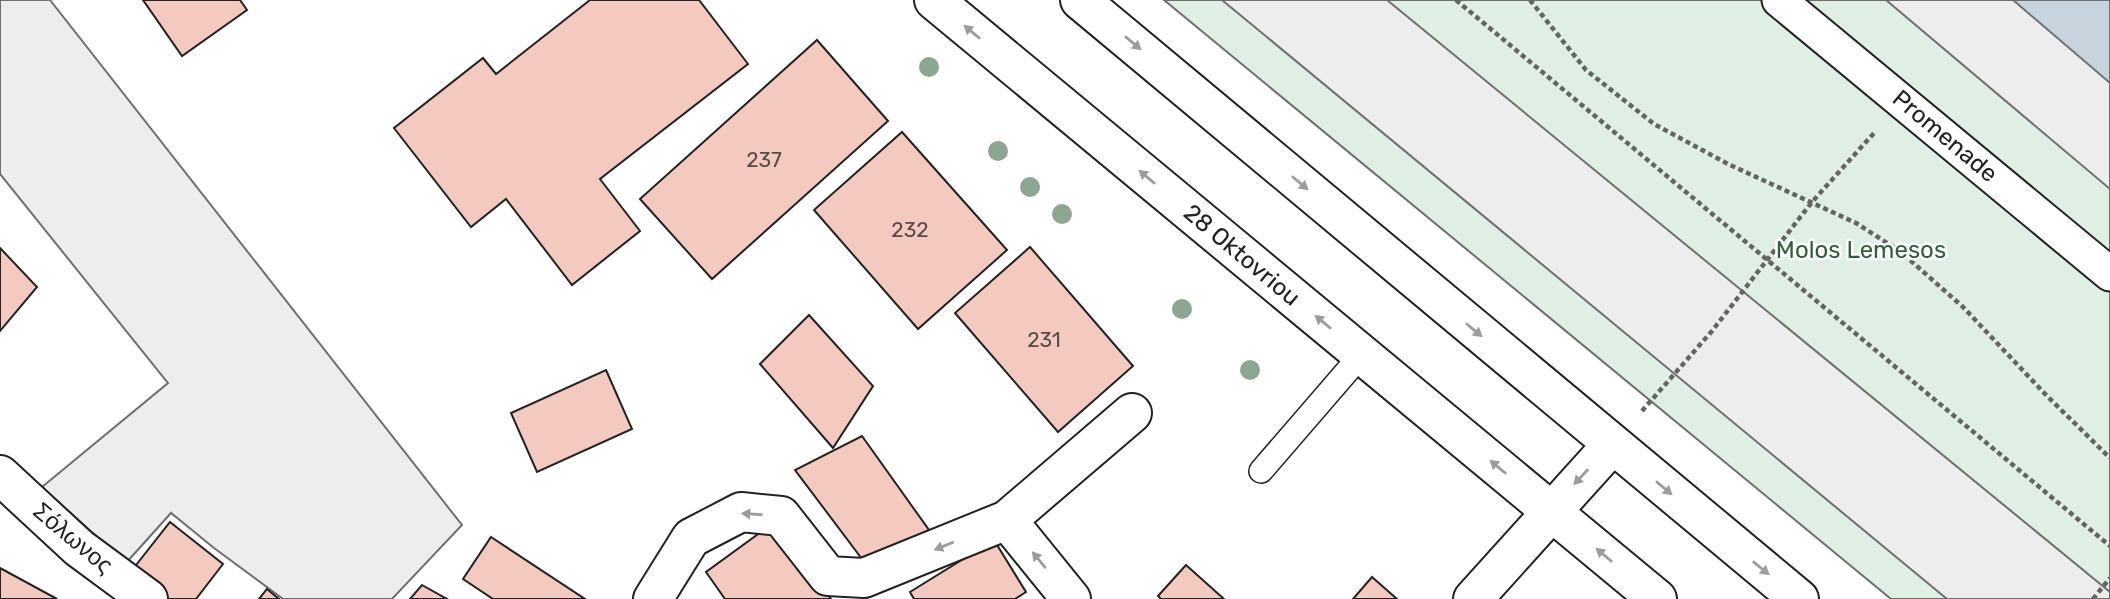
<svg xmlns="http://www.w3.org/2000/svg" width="2110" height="599" font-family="Rubik,sans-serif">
	<rect width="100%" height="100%" fill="#fff"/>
	<path fill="#e0efe3" stroke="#6f6f6f" stroke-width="2" d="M1164 0H2056L2110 45V599H1891Z"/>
	<g fill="#ededed" stroke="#6f6f6f" stroke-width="2">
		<path d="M0 0H50L462 525 392 599H283L214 548 171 513 126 563 42 487 168 383 0 174Z"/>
		<path d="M1222 0H1387L2110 592V599H1947Z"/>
		<path d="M1886 0H2110V189Z"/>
	</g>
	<path fill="#c7d3dd" stroke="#6f6f6f" stroke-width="2" d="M2013 0H2110V83Z"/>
	<g fill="#f3c9c0" stroke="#222" stroke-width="2">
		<path d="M143 0H240L247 10 182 56Z"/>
		<path d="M590 0H699L748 64 600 179 640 231 572 285 506 199 471 227 394 128 483 58 496 74Z"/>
		<path d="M817 40 888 121 712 279 640 199Z"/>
		<path d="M902 132 1007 250 918 329 814 210Z"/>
		<path d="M1030 247 1133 366 1058 432 955 313Z"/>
		<path d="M0 248 37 287 0 331Z"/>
		<path d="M809 315 873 386 833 448 760 364Z"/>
		<path d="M606 370 632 429 537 472 511 413Z"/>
		<path d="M862 436 929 530 865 563 795 470Z"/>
		<path d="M776 521 831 599H725L706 572Z"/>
		<path d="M170 522 223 564 196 599H160L129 574Z"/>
		<path d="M491 537 585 599H493L463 579Z"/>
		<path d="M994 540 1026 592 1015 599H914L910 592Z"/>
		<path d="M1186 565 1224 599H1161L1158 596Z"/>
		<path d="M0 568 57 599H0Z"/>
		<path d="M1372 577 1397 599H1353Z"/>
		<path d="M422 585 447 599H410Z"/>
		<path d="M267 589 279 599H259Z"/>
	</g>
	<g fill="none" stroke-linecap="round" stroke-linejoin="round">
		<defs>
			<path id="service" d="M1261 471 1362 354"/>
			<path id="pedestrian" d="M1779 0 2110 274"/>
			<g id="minor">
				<path d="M0 475 79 548 148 599"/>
				<path d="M1007 520 1071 599"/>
				<path d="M653 599 691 538 741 512 781 516 828 576 864 578 1007 520 1132 413"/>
				<path d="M1473 599 1612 445"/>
			</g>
			<g id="primary">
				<path d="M934 0 1657 599"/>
				<path d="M1080 0 1799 599"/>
			</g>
		</defs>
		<use href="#service" stroke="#222" stroke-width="26"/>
		<use href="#pedestrian" stroke="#222" stroke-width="37"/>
		<use href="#minor" stroke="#222" stroke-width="42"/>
		<use href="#primary" stroke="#222" stroke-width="42"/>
		<g stroke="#646464" stroke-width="4.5" stroke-dasharray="5 3.5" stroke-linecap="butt">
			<path d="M1456 0 2110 546"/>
			<path d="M1530 0 1586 70 1654 124 1728 164 1856 223 1901 252 1963 307 2047 396 2110 458"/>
			<path d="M1642 411 1712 331 1812 202 1874 133"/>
			<path d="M2093 599 2110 578"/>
		</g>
		<use href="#service" stroke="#fff" stroke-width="23"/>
		<use href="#pedestrian" stroke="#fff" stroke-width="33"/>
		<use href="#minor" stroke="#fff" stroke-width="38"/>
		<use href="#primary" stroke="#fff" stroke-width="38"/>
	</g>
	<g fill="#8da692">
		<circle cx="929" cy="67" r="10"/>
		<circle cx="998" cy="151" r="10"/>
		<circle cx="1030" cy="187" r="10"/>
		<circle cx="1062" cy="214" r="10"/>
		<circle cx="1182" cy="309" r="10"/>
		<circle cx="1250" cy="370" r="10"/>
	</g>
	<defs><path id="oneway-solid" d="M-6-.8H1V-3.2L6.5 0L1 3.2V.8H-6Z" transform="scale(1.75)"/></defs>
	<g fill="#9c9c9c">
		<use href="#oneway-solid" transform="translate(972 32) rotate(-140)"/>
		<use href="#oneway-solid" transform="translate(1133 43) rotate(40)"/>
		<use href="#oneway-solid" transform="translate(1147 177) rotate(-140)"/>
		<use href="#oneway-solid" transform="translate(1300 183) rotate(40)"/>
		<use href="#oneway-solid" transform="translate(1323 322) rotate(-140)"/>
		<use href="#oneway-solid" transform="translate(1474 330) rotate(40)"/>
		<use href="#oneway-solid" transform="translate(1498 467) rotate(-140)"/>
		<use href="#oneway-solid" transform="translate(1581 477) rotate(133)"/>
		<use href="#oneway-solid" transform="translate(1664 488) rotate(40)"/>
		<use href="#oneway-solid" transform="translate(752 514) rotate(-176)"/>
		<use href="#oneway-solid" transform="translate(944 546) rotate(158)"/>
		<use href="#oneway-solid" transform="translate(1604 555) rotate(-140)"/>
		<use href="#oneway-solid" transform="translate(1039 560) rotate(-129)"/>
		<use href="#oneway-solid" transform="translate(1761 568) rotate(39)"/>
	</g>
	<g text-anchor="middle" stroke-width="5" stroke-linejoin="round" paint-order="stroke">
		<g font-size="21" fill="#564c4a">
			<text x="764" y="167">237</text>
			<text x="910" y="237">232</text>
			<text x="1044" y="347">231</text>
		</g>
		<g font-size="24" fill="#222" stroke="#fff">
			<text transform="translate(1945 136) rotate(40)" y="8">Promenade</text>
			<text transform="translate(1242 255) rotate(40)" y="8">28 Oktovriou</text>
			<text transform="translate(73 538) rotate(40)" y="8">Σόλωνος</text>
		</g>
		<g font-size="24" fill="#2f5e38" stroke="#fff">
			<text x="1861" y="258">Molos Lemesos</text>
		</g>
	</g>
</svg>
